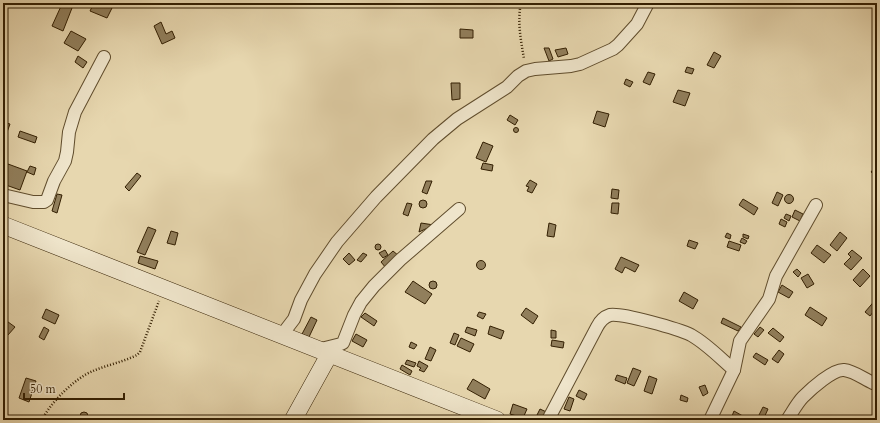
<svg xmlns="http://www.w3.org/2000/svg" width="880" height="423" font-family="Cardo,serif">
	<rect width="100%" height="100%" fill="#e7d7af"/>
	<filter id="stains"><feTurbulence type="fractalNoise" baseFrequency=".005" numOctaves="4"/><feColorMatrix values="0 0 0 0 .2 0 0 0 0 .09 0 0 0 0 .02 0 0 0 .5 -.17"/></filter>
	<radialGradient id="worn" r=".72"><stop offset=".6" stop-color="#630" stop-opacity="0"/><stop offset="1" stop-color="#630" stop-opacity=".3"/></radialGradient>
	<g fill="#917f5c" stroke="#331f02">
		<path d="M94 3H106L105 5 112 8 107 18 90 11Z"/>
		<path d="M62 4 72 8 63 31 52 26Z"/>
		<path d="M161 22 166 34 172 31 175 38 162 44 154 26Z"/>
		<path d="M460 29 473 30V38H460Z"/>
		<path d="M71 31 86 39 78 51 64 43Z"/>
		<path d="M544 48H549L553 59 549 61Z"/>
		<path d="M566 48 568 54 558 57 555 50Z"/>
		<path d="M714 52 721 56 714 68 707 65Z"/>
		<path d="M78 56 87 62 83 68 75 62Z"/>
		<path d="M687 67 694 69 692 74 685 72Z"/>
		<path d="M648 72 655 74 650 85 643 82Z"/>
		<path d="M626 79 633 82 630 87 624 84Z"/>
		<path d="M451 83H460V99L452 100Z"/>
		<path d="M678 90 690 93 685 106 673 102Z"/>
		<path d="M597 111 609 114 605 127 593 123Z"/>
		<path d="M510 115 518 120 515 125 507 120Z"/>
		<path d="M3 122 10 124 6 135 3 134Z"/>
		<circle cx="516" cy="130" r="2.5"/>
		<path d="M20 131 37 137 35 143 18 137Z"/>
		<path d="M483 142 493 146 486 162 476 158Z"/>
		<path d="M483 163 493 165 492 171 481 169Z"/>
		<path d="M8 164 27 171 20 190 3 184V178Z"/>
		<path d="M30 166 36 168 34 175 27 172Z"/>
		<path d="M876 166 877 167V176L871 172Z"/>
		<path d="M137 173 141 176 129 191 125 187Z"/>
		<path d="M530 180 537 184 532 193 527 191 529 187 526 186Z"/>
		<path d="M426 181H432L427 194 422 192Z"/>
		<path d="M612 189 619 190 618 199 611 198Z"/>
		<path d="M777 192 783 195 778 206 772 203Z"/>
		<path d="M57 194 62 195 57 213 52 211Z"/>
		<circle cx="789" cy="199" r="4.5"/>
		<path d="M743 199 758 208 754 215 739 205Z"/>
		<circle cx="423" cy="204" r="4"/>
		<path d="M407 203 412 204 408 216 403 214Z"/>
		<path d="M612 203H619L618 214 611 213Z"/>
		<path d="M795 210 803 214 800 221 792 217Z"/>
		<path d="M786 214 791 216 789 221 784 218Z"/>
		<path d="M781 219 787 222 785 227 779 224Z"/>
		<path d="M421 223 434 225 419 232Z"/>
		<path d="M549 223 556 225 554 237 547 236Z"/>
		<path d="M148 227 156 230 145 255 137 252Z"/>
		<path d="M171 231 178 233 175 245 167 243Z"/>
		<path d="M840 232 847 238 837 251 830 245Z"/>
		<path d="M727 233 731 235 730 239 725 237Z"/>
		<path d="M743 234 749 236 748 239 743 237Z"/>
		<path d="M742 238 747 241 745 244 740 242Z"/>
		<path d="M689 240 698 243 695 249 687 246Z"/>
		<path d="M729 241 741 245 739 251 727 247Z"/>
		<circle cx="378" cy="247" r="3"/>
		<path d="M817 245 831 255 824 263 811 253Z"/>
		<path d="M385 250 388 255 383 258 379 253Z"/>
		<path d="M852 250 862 258 851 270 844 264 851 257 848 254Z"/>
		<path d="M393 251 399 256 386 268 381 262Z"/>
		<path d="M349 253 355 260 349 265 343 259Z"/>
		<path d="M363 253 367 255 361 262 357 260Z"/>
		<path d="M140 256 158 261 155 269 138 263Z"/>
		<path d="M621 257 639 265 635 272 625 267 622 273 615 269Z"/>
		<circle cx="481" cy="265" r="4.5"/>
		<path d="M797 269 801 273 798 277 793 272Z"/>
		<path d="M863 269 870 276 860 287 853 280Z"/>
		<path d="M808 274 814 284 807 288 801 278Z"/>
		<path d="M413 281 432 294 425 304 405 292Z"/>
		<circle cx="433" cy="285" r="4"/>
		<path d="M782 285 793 292 789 298 778 292Z"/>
		<path d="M684 292 698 300 693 309 679 301Z"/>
		<path d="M877 298V307L870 316 865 312Z"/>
		<path d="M810 307 827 318 822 326 805 315Z"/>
		<path d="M526 308 538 316 533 324 521 315Z"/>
		<path d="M46 309 59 315 55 324 42 318Z"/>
		<path d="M479 312 486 314 483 319 477 316Z"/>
		<path d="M365 313 377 321 374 326 361 317Z"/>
		<path d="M311 317 317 320 309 337 302 334Z"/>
		<path d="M723 318 741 327 738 331 721 323Z"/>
		<path d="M4 319 15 327 8 335 3 331V320Z"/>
		<path d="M490 326 504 331 501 339 488 334Z"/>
		<path d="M44 327 49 330 44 340 39 337Z"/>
		<path d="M467 327 477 330 475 336 465 332Z"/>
		<path d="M760 327 764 330 758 337 754 334Z"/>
		<path d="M773 328 784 337 780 342 768 333Z"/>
		<path d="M551 330 556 331V338H551Z"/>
		<path d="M454 333 459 335 455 345 450 343Z"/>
		<path d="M356 334 367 340 363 347 352 341Z"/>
		<path d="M461 338 474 344 470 352 457 346Z"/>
		<path d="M552 340 564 342 563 348 551 346Z"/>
		<path d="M411 342 417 345 414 349 409 347Z"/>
		<path d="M430 347 436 350 431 361 425 359Z"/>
		<path d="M779 350 784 354 778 363 772 359Z"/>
		<path d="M756 353 768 360 765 365 753 357Z"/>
		<path d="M407 360 416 363 414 367 405 364Z"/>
		<path d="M419 361 428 366 424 372 419 370 421 368 417 366Z"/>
		<path d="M402 365 412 371 410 375 400 369Z"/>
		<path d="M633 368 641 371 634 386 627 383Z"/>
		<path d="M617 375 627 378 625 384 615 380Z"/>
		<path d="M649 376 657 379 652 394 644 391Z"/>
		<path d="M26 378 36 381 29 402 19 398Z"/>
		<path d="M473 379 490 389 485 399 467 389Z"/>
		<path d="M705 385 708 393 703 396 699 387Z"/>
		<path d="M579 390 587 394 584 400 576 396Z"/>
		<path d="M681 395 688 398 687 402 680 400Z"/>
		<path d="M569 397 574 399 570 411 564 409Z"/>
		<path d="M513 404 527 409 523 418 510 414Z"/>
		<path d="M763 407 768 409 763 420 758 417Z"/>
		<path d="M540 409 555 416 543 420 536 417Z"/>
		<path d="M734 411 748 419 747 420H738L732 416Z"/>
		<circle cx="84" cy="416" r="4"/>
	</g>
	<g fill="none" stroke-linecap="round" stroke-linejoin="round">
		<defs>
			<g id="street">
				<path d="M3 195 33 202H44L47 200 54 181 65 161 67 152 69 132 75 112 104 57"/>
				<path d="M281 336 294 319 301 300 315 274 337 242 376 197 433 139 457 119 507 87 518 76 526 71 535 69 571 66 580 64 613 49 618 45 637 24 648 3"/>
				<path d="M317 350 341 344 343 343 354 315 361 302 374 286 400 260 459 209"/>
				<path d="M548 420 597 327C600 321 604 317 610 315 623 313 679 329 691 335 707 344 720 358 734 370"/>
				<path d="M710 420 734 370 740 341 769 299 776 276 816 205"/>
				<path d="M787 420C792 413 797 403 803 397 811 389 833 369 844 370 854 371 864 379 873 383"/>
			</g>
			<g id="secondary">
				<path d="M3 225 497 420"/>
				<path d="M293 420 329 355"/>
			</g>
		</defs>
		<use href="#street" stroke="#604d2d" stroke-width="14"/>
		<use href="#secondary" stroke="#331f02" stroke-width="18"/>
		<g stroke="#331f02" stroke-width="2.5" stroke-dasharray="1 2" stroke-linecap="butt">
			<path d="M521 3C517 21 521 41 524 59"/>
			<path d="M42 420C50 403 75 378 93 371 107 365 123 362 137 355L140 352 159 301"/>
		</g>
		<use href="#street" stroke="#efe5cb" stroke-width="12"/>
		<use href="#secondary" stroke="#efe5cb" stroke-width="17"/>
	</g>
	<rect width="880" height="423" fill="none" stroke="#e7d7af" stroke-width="16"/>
	<rect x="4" y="4" width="872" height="415" fill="none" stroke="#331f02" stroke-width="2"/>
	<rect x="8" y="8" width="864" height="407" fill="none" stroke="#331f02"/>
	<path d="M24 393v6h100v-6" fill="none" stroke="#331f02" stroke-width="2"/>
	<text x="30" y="393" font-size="12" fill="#331f02" stroke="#efe5cb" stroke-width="3" paint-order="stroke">50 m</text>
	<rect width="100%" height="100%" filter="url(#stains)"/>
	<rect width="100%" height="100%" fill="url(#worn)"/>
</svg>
